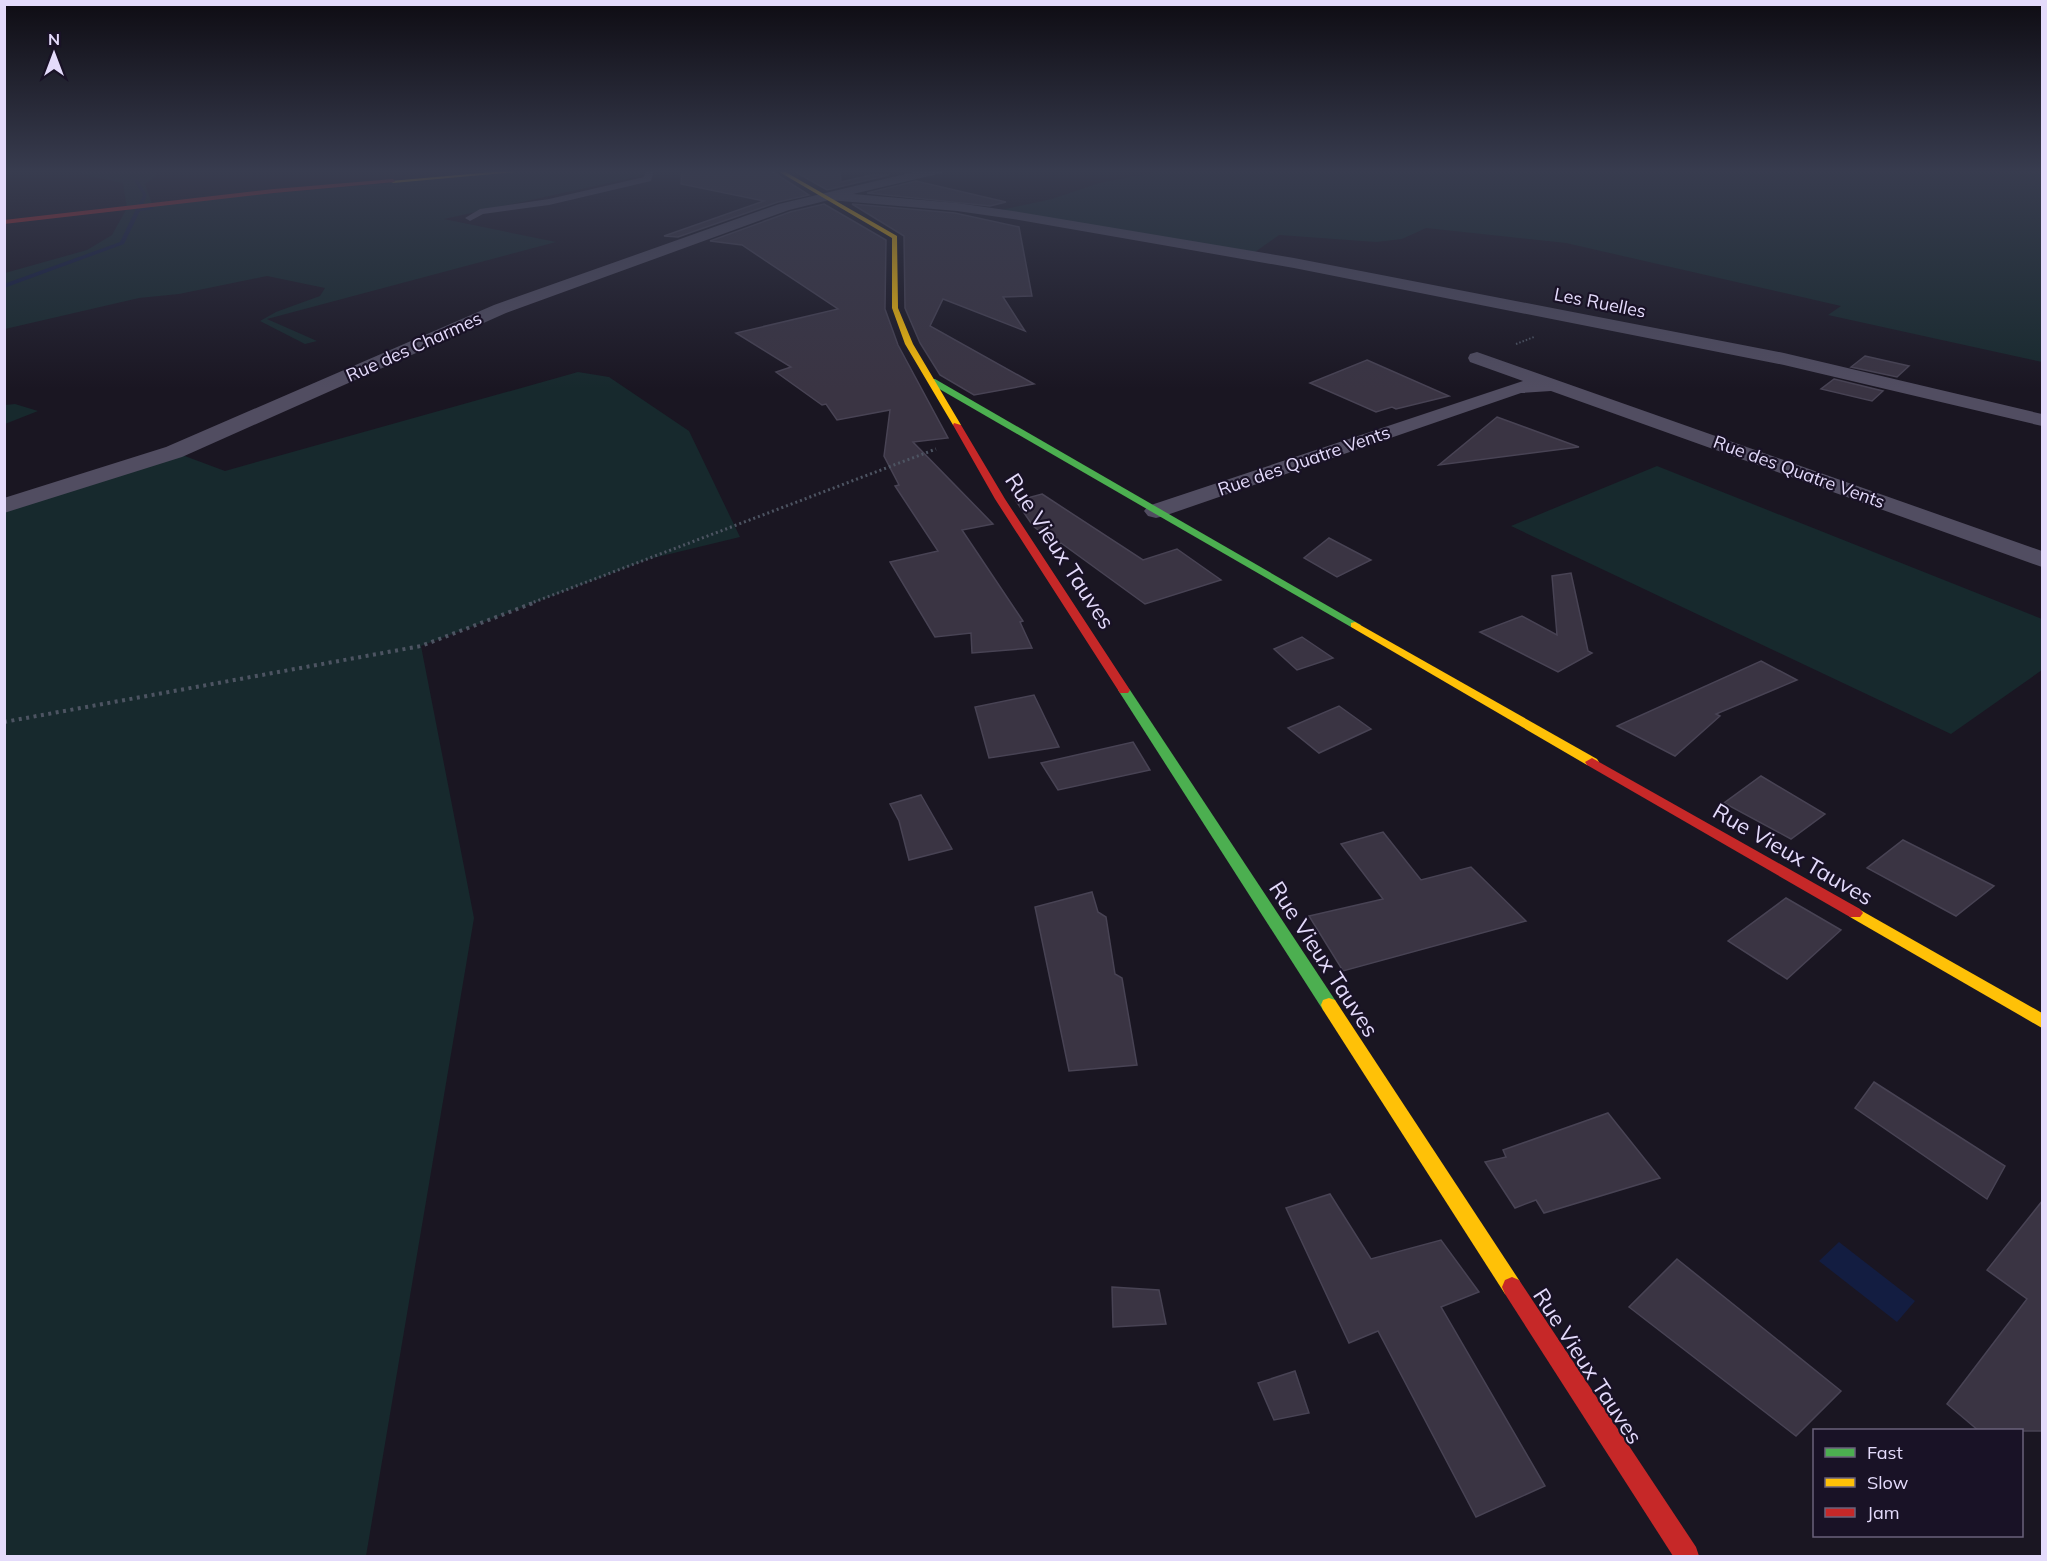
<svg xmlns="http://www.w3.org/2000/svg" width="2047" height="1561" font-family="Mulish,sans-serif">
	<rect width="100%" height="100%" fill="#1a1622"/>
	<g fill="#17292d">
		<path d="M75 170H142L156 174 154 178 145 184 152 204 537 170H643L641 176 444 219 556 242 267 319 317 341 305 344 260 321 276 312 320 296 325 288 267 276 179 294 139 298 5 329V273L87 250 112 235 127 208 123 183 85 175Z"/>
		<path d="M1169 170H2042V362L1828 315 1841 306 1566 243 1426 228 1402 239 1376 242 1279 235 1255 252 1001 210 1052 199 1099 183Z"/>
		<path d="M578 372 609 377 689 431 740 537 649 559 421 646 474 918 366 1556H5V506L174 452 225 471Z"/>
		<path d="M15 404 38 411 5 424V405Z"/>
		<path d="M1657 466 2042 619V670L1951 734 1511 526Z"/>
	</g>
	<path fill="#131d41" d="M1839 1242 1915 1301 1897 1322 1819 1261Z"/>
	<g fill="none" stroke-linecap="round" stroke-linejoin="round">
		<g fill="#131d41" fill-rule="evenodd">
			<path d="M134 180H138L147 195 143 205 139 204 143 195Z"/>
			<path d="M152 207 154 209 140 211 124 244 4 288V284L120 242 136 209Z"/>
		</g>
	</g>
	<g fill="#3a3443" stroke="#484354" stroke-width="1.5">
		<path d="M682 170H770L809 195 778 202 678 237 664 236 764 201 681 184Z"/>
		<path d="M792 170H840L841 182 871 175H889L827 190Z"/>
		<path d="M916 181 1006 202 990 206 867 193Z"/>
		<path d="M824 204 886 240 885 309 898 345 948 438 913 442 993 524 962 530 1023 621 1020 622 1032 648 972 653 971 633 935 637 890 562 938 551 895 486 899 485 884 456 890 410 837 420 826 404 822 405 776 372 791 367 736 333 838 309 742 245 710 241 790 212Z"/>
		<path d="M852 204 955 213 1019 227 1032 296 1003 297 1025 331 943 299 930 326 1034 384 974 395 940 375 920 343 905 308 904 236Z"/>
		<path d="M1865 356 1909 366 1897 377 1851 367Z"/>
		<path d="M1367 360 1449 396 1396 409 1392 407 1376 412 1310 383Z"/>
		<path d="M1834 379 1883 391 1872 401 1821 389Z"/>
		<path d="M1497 417 1579 447 1439 465Z"/>
		<path d="M1042 494 1143 560 1177 549 1221 580 1145 604 1061 543 1056 544 1033 526 1016 501Z"/>
		<path d="M1329 538 1371 560 1337 577 1304 558Z"/>
		<path d="M1571 573 1588 651 1592 653 1558 672 1480 632 1522 616 1557 635 1552 576Z"/>
		<path d="M1302 637 1333 658 1297 670 1274 649Z"/>
		<path d="M1761 661 1797 680 1716 714 1720 716 1675 756 1617 726Z"/>
		<path d="M1034 695 1059 747 989 758 975 707Z"/>
		<path d="M1339 706 1371 729 1319 753 1288 728Z"/>
		<path d="M1133 742 1150 770 1058 790 1041 763Z"/>
		<path d="M1761 776 1825 814 1791 839 1724 803Z"/>
		<path d="M921 795 952 849 909 860 899 821 890 804Z"/>
		<path d="M1383 832 1421 880 1471 867 1526 921 1343 971 1309 916 1383 899 1341 844Z"/>
		<path d="M1903 840 1994 886 1956 916 1867 868Z"/>
		<path d="M1092 892 1098 912 1106 917 1115 974 1122 978 1137 1065 1069 1071 1035 907Z"/>
		<path d="M1786 898 1841 930 1787 979 1728 941Z"/>
		<path d="M1874 1082 2005 1166 1987 1199 1855 1108Z"/>
		<path d="M1608 1113 1660 1178 1544 1213 1536 1200 1515 1208 1485 1162 1506 1157 1503 1150Z"/>
		<path d="M1330 1194 1371 1259 1441 1240 1479 1292 1441 1307 1545 1486 1476 1517 1378 1331 1349 1343 1286 1208Z"/>
		<path d="M2043 1200V1431H1979L1947 1404 2027 1299 1987 1270Z"/>
		<path d="M1677 1259 1841 1391 1796 1436 1629 1307Z"/>
		<path d="M1112 1287 1159 1290 1166 1324 1113 1327Z"/>
		<path d="M1295 1371 1309 1413 1274 1420 1258 1383Z"/>
	</g>
	<g fill="none" stroke-linecap="round" stroke-linejoin="round">
		<path stroke="#4d5462" stroke-width="2" stroke-dasharray="1.5 2" stroke-linecap="butt" d="M1516 344 1534 337"/>
		<path stroke="#4d5462" stroke-width="3" stroke-dasharray="2 3" stroke-linecap="butt" d="M529 604 936 449"/>
		<path stroke="#4d5462" stroke-width="4" stroke-dasharray="3 4.5" stroke-linecap="butt" d="M4 722 421 646 533 603"/>
		<path fill="#514d61" fill-rule="evenodd" d="M646 170H654L651 181 549 205 483 214 470 221 465 218 480 209 549 199 644 177Z"/>
		<g fill="#514d61" fill-rule="evenodd">
			<path d="M922 170H944L942 173 853 194 957 203 1019 212 1294 258 1784 353 2042 414V426L1784 365 1294 268 1019 220 957 211 829 200 789 210 506 313 182 457 4 513V498L166 447 494 305 779 204Z"/>
			<path d="M1477 352 2042 551V567L1551 391 1521 393 1164 516 1156 518 1148 516 1144 511 1148 506 1523 381 1470 362 1468 358 1470 354Z"/>
		</g>
		<g fill="#4caf50" fill-rule="evenodd">
			<path d="M929 379H935L1361 625 1359 627H1351L929 383Z"/>
			<path d="M1124 686 1130 690 1335 1000 1337 1005 1335 1010 1329 1012 1323 1010 1118 690Z"/>
		</g>
		<g fill="#ffc107" fill-rule="evenodd">
			<path d="M515 170H539L393 183 390 181Z"/>
			<path d="M776 170H782L897 236 898 308 913 344 961 425 960 427 953 425 905 344 892 308V238Z"/>
			<path d="M1355 622 1597 759 1599 762 1592 766 1587 765 1351 627V623Z"/>
			<path d="M1855 907 2042 1013V1028L1850 917 1847 913 1850 909Z"/>
			<path d="M1329 998 1335 1000 1519 1280 1522 1287 1519 1294 1512 1297 1505 1294 1323 1010 1321 1005 1323 1000Z"/>
		</g>
		<g fill="#c62828" fill-rule="evenodd">
			<path d="M393 179 395 182 274 193 4 224V220L274 189Z"/>
			<path d="M954 423 961 425 1005 499 1130 690 1128 693H1120L1118 690 995 499 953 425Z"/>
			<path d="M1592 758 1860 909 1863 913 1860 917H1850L1587 765 1585 762Z"/>
			<path d="M1512 1277 1519 1280 1696 1547 1699 1556H1673L1505 1294 1502 1287 1505 1280Z"/>
		</g>
	</g>
	<linearGradient id="sky" x2="0" y2="1"><stop stop-color="#0e0c13"/><stop offset="0.44" stop-color="#383c4f"/><stop offset="1" stop-color="#383c4f" stop-opacity="0"/></linearGradient>
	<rect width="2047" height="389" fill="url(#sky)"/>
	<g text-anchor="middle" stroke-width="4.5" stroke-linejoin="round" paint-order="stroke">
		<g font-size="18" fill="#e4dbfb" stroke="#191226">
			<text transform="translate(1600 303) rotate(11)" y="6">Les Ruelles</text>
			<text transform="translate(414 347) rotate(-24)" y="6">Rue des Charmes</text>
			<text transform="translate(1304 461) rotate(-19)" y="6">Rue des Quatre Vents</text>
			<text transform="translate(1799 472) rotate(20)" y="6">Rue des Quatre Vents</text>
		</g>
		<g font-size="22" fill="#e4dbfb" stroke="#191226">
			<text transform="translate(1060 551) rotate(57)" y="8">Rue Vieux Tauves</text>
			<text transform="translate(1793 854) rotate(30)" y="8">Rue Vieux Tauves</text>
			<text transform="translate(1324 959) rotate(57)" y="8">Rue Vieux Tauves</text>
			<text transform="translate(1588 1366) rotate(57)" y="8">Rue Vieux Tauves</text>
		</g>
	</g>
	<rect width="2047" height="1561" fill="none" stroke="#e4dbfb" stroke-width="12"/>
	<rect x="1813" y="1429" width="210" height="108" fill="#191226" stroke="#6a627b" stroke-width="1.5"/>
	<rect x="1825" y="1448" width="30" height="9" fill="#4caf50" stroke="#6a627b" stroke-width="1.5"/>
	<text x="1867" y="1459" font-size="18" fill="#e4dbfb">Fast</text>
	<rect x="1825" y="1478" width="30" height="9" fill="#ffc107" stroke="#6a627b" stroke-width="1.5"/>
	<text x="1867" y="1489" font-size="18" fill="#e4dbfb">Slow</text>
	<rect x="1825" y="1508" width="30" height="9" fill="#c62828" stroke="#6a627b" stroke-width="1.5"/>
	<text x="1867" y="1519" font-size="18" fill="#e4dbfb">Jam</text>
	<g transform="translate(54 54)" stroke="#191226" stroke-width="4.5" paint-order="stroke">
	<path d="M0-4.5L10 22L0 15L-10 22Z" fill="#e4dbfb"/>
	<text y="-9" font-size="16" font-weight="bold" text-anchor="middle" fill="#e4dbfb">N</text>
	</g>
</svg>
